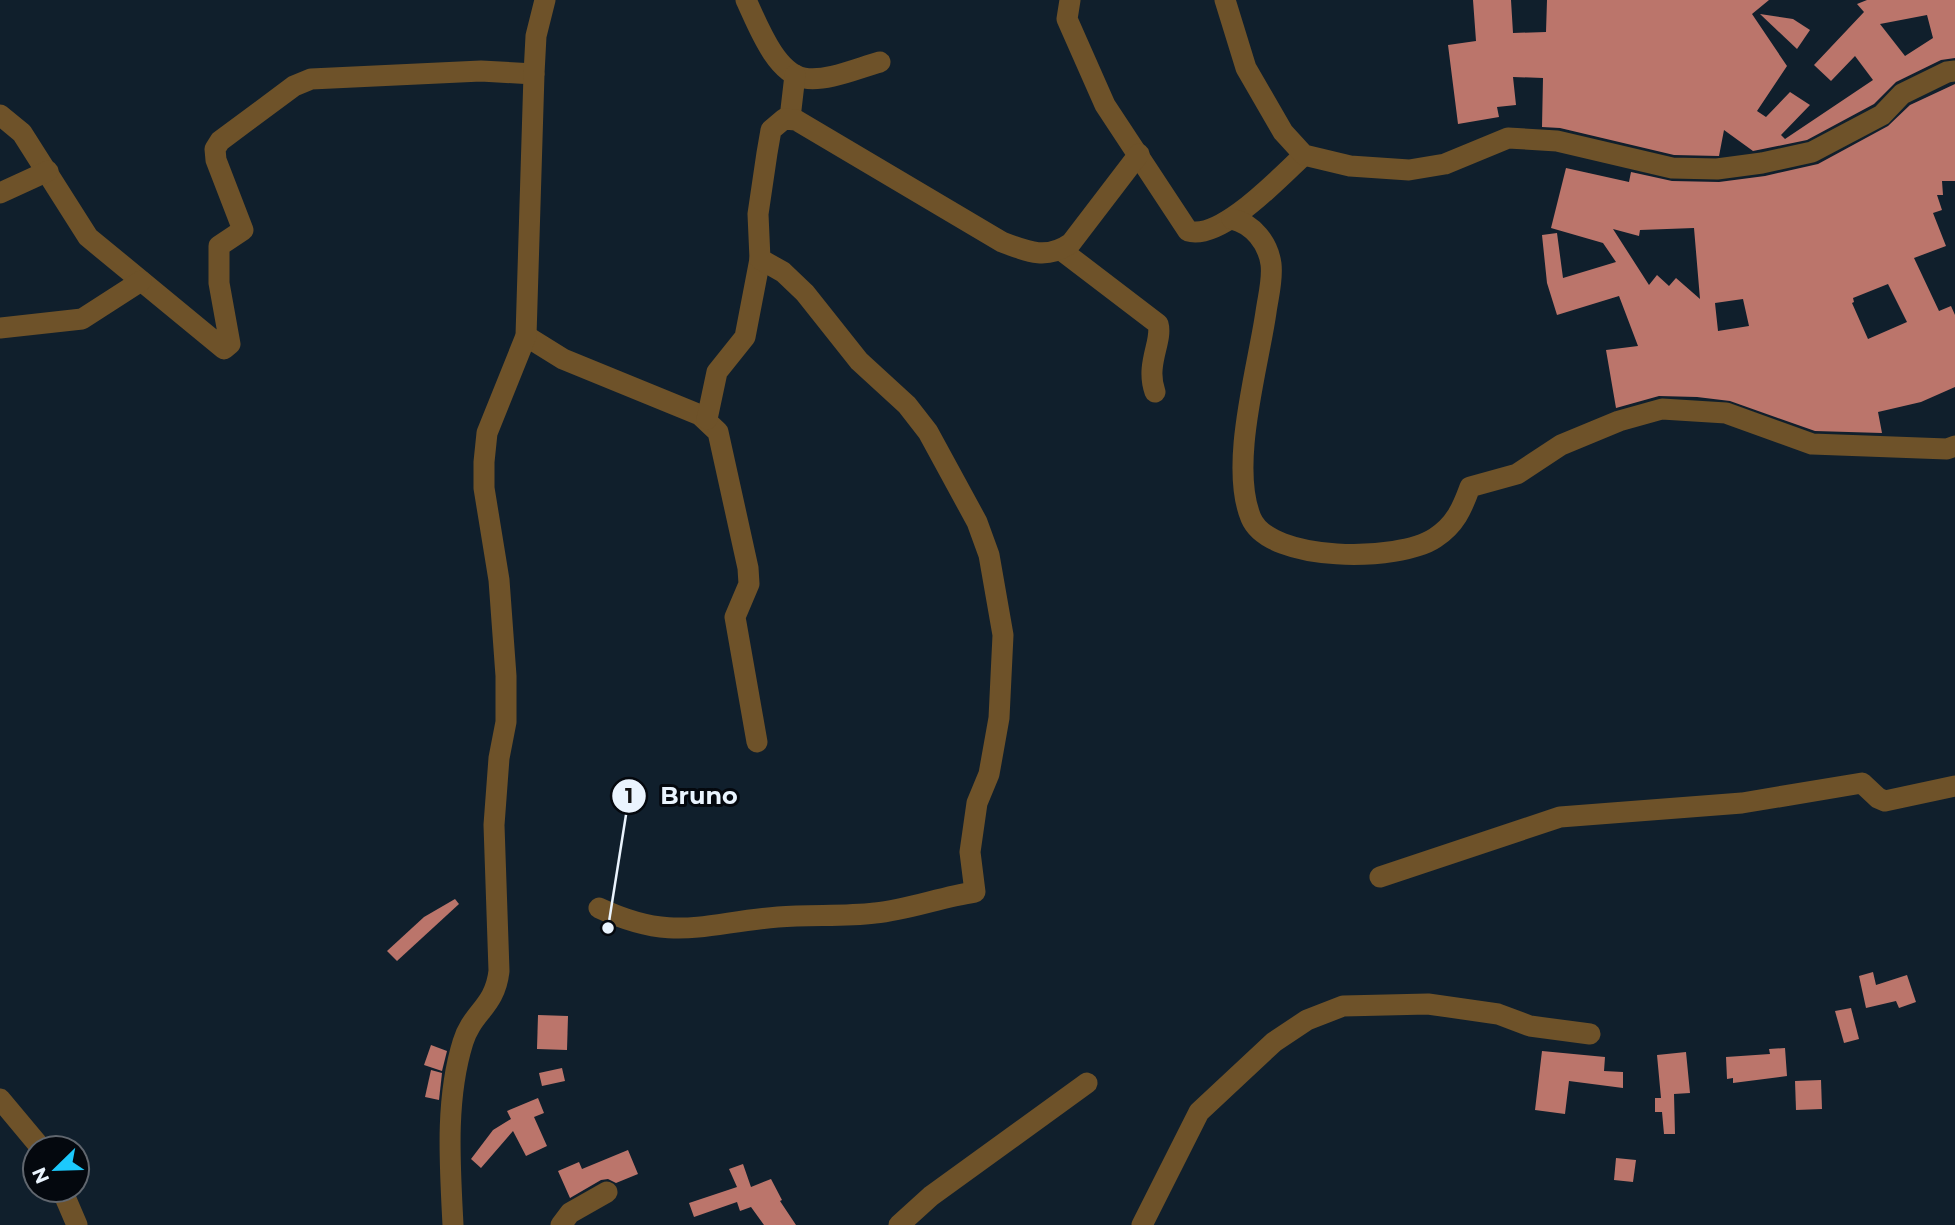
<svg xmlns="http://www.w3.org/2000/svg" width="1955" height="1225" font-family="Montserrat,sans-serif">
	<rect width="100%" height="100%" fill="#101f2c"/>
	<g fill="#bb756b" fill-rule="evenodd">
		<path d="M1473 0H1511L1513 33 1546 32 1547 0H1769L1752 14 1787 66 1757 111 1766 117 1790 92 1810 105 1781 135 1785 139 1873 80 1855 56 1831 81 1814 65 1864 12 1857 4 1867 0H1955V58L1941 60 1896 82 1874 104 1807 140 1753 151 1724 130 1719 156 1674 155 1560 128 1542 127 1543 78 1513 77 1516 105 1497 107 1499 117 1458 124 1448 45 1476 41ZM1927 15 1933 38 1905 56 1880 24Z"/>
		<path d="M1760 14 1793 19 1810 30 1797 49Z"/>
		<path d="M1955 84V181H1942L1943 195H1937L1942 210 1933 213 1946 246 1914 258 1939 311 1951 306 1955 315V387L1921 402 1878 412 1882 433 1815 431 1730 401 1697 397 1659 396 1616 408 1606 350 1638 346 1619 296 1557 315 1547 283 1542 235 1557 233 1563 278 1616 262 1603 243 1551 228 1566 168 1629 182 1631 172 1672 181 1719 182 1765 176 1818 164 1888 126 1910 105ZM1694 228 1700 299 1676 278 1669 286 1657 275 1649 285 1613 229 1639 236 1640 230ZM1888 284 1907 322 1868 339 1852 303 1854 302 1853 298ZM1743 299 1749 326 1718 331 1715 303Z"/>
		<path d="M455 899 459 904 397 961 387 951 424 917Z"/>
		<path d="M1873 972 1876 985 1907 975 1916 1002 1899 1008 1896 1001 1866 1008 1859 976Z"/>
		<path d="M1851 1008 1859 1039 1844 1043 1835 1011Z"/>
		<path d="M538 1015 568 1016 567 1050 537 1049Z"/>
		<path d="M431 1045 447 1051 442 1071 424 1065Z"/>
		<path d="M1785 1048 1787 1076 1733 1083V1078L1727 1079 1726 1057 1770 1054 1769 1049Z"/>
		<path d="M1542 1051 1605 1057 1604 1071 1623 1072V1088L1569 1081 1565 1114 1535 1110Z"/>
		<path d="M1686 1052 1690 1093 1674 1094 1675 1134H1664L1662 1112H1655V1098H1661L1657 1055Z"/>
		<path d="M562 1068 565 1081 542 1086 539 1073Z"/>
		<path d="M431 1070 442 1073 439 1100 425 1097Z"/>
		<path d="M1821 1080 1822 1109 1796 1110 1795 1081Z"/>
		<path d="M538 1098 544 1113 534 1117 547 1146 526 1156 513 1131 481 1168 471 1159 493 1130 511 1119 507 1111Z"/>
		<path d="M628 1150 638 1174 616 1183 608 1179 601 1180 570 1198 558 1171 579 1162 582 1169Z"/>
		<path d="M1616 1158 1636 1160 1633 1182 1614 1180Z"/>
		<path d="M743 1164 751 1187 771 1179 782 1200 780 1201 796 1225H764L751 1207 740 1211 737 1202 694 1217 689 1203 737 1187 729 1169Z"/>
	</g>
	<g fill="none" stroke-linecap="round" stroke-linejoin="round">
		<g stroke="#6e5229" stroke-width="21">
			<path d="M746 0C757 23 775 73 804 78 827 82 858 68 880 62"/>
			<path d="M1070 0 1067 19 1105 105 1188 231C1221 241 1281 176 1304 155"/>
			<path d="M1225 0 1246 68 1283 132 1304 155 1350 166 1409 170 1445 164 1508 138 1557 141 1672 168 1717 169 1762 163 1812 152 1882 115 1902 94 1947 72 1955 71"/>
			<path d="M0 115 22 133 88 237 224 349 230 344 219 283V246L243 230 216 160 215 149 220 141 294 86 311 79 481 71 534 74"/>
			<path d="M790 118 795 75"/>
			<path d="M0 193 48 171"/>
			<path d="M1232 219C1253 224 1268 243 1271 264 1273 280 1268 297 1266 312 1258 368 1229 465 1251 518 1270 563 1399 562 1435 538 1455 525 1462 509 1470 487L1517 474 1561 445 1619 421 1662 409 1726 413 1812 444 1947 449 1955 446"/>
			<path d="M1061 250 1158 324C1163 341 1145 364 1155 392"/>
			<path d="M0 328 82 319 141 281"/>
			<path d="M526 336 563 359 700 415 718 432 748 568 749 584 735 617 757 742"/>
			<path d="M707 419 717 372 745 337 760 259"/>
			<path d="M1380 877 1560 817 1742 803 1862 783 1878 798 1885 801 1955 786"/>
			<path d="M599 908C674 943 703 923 778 917 810 914 843 917 875 913 908 910 941 897 975 892L970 852 977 803 989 774 999 718 1003 635 989 555 977 522 928 432 907 405 859 361 805 293 783 272 760 259 758 214 767 153 771 130 784 119 796 120 1002 242C1028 252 1047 260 1071 243L1139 154"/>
			<path d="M0 1099 41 1148"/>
			<path d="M62 1190 77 1225"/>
			<path d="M453 1225C450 1165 445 1100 463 1042 472 1012 495 1007 499 971L494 825 499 758 506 722V676L499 580 484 488V462L487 433 526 336 534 74 536 36 545 0"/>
			<path d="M561 1225 570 1213 607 1192"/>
			<path d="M899 1225 931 1196 1087 1083"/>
			<path d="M1142 1225 1199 1112 1274 1042 1307 1020 1343 1006 1428 1004 1498 1014 1530 1026 1590 1034"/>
		</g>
	</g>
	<path fill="none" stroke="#eaf4fe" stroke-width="2.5" d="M608 928L629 796"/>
	<g fill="#eaf4fe" stroke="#04080e" stroke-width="2.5">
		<circle cx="608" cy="928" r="7"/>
		<circle cx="629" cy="796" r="18"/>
	</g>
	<g font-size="21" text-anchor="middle" font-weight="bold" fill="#111">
		<text x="629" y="803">1</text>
	</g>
	<g font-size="24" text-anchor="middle" font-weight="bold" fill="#eaf4fe" stroke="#04080e" stroke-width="6" stroke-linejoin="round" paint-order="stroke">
		<text x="699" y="804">Bruno</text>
	</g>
	<g transform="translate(56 1169) rotate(247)"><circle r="33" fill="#04080e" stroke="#60666e" stroke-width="2"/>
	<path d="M0-5L12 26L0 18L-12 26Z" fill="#1cc9fc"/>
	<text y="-10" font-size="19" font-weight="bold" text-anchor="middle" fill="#eaf4fe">N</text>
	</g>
</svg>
